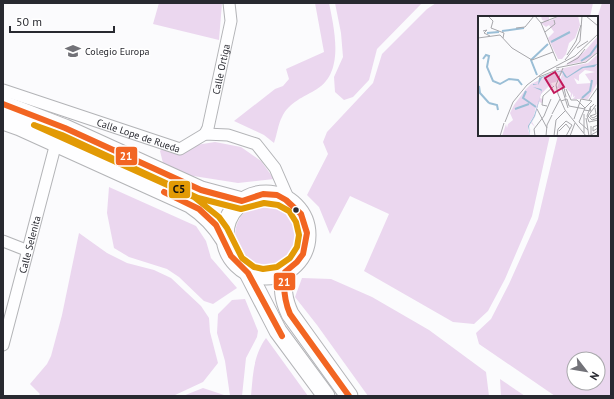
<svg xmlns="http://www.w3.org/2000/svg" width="614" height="399" font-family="'PT Sans',sans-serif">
	<rect width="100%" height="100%" fill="#fbfbfd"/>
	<g fill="#ebd7ef" fill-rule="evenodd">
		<path d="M159 3H222L219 40 153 24Z"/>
		<path d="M315 3H329C334 28 345 72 317 89 304 97 289 102 282 117 278 124 277 135 274 143L264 135 234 121 275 89 283 86 289 79 286 69 324 52Z"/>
		<path d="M335 3H422L377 49 369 80 353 97 344 100 335 92 334 77 343 57 341 33Z"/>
		<path d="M436 3H593L590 17H479V135H550L532 216 505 279 488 311 474 324 453 322 364 271 389 214 350 196 330 234 319 207 307 195 328 154 323 142 327 132 373 83 382 54 427 9Z"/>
		<path d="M602 3H611V396H555L479 344 476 333 491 319 509 284 538 219 558 135H597V18ZM574 359H598V383H574Z"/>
		<path d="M215 142 241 147 261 161 274 179 238 183 187 175 163 163 160 151 164 147 174 152H186L196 145Z"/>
		<path d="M109 187 196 226 206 241 211 258 237 288 213 304 204 301 179 277 167 269 129 257 114 248 107 213Z"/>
		<circle cx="267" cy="235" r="32"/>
		<path d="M79 233 107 253 127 263 154 270 171 278 201 306 209 318 210 332 218 363 203 382 173 396H38L40 394 30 384 47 364 51 356 62 315Z"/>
		<path d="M302 278 331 279 372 297 429 330 486 372 489 396H368L317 325 295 297Z"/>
		<path d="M245 299 258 331 257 337 246 358 242 396H230L225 361 217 333 218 314 232 300Z"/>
		<path d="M266 338 308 396H251C253 375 253 356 266 338Z"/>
		<path d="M500 379 525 396H501Z"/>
		<path d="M203 388 224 395V396H183Z"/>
	</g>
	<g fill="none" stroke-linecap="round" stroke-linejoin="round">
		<defs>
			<g id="minor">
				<path id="s1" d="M3 90 180 149 205 134 228 135 256 144 275 168 289 200"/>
				<path id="s2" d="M205 134 208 128 231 21 229 3"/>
				<path d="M3 241 26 250"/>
				<path id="s3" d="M3 345 56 143"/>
			</g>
			<g id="primary">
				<path d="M3 104 65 128 201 190 242 201"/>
				<path d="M3 121 20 127 190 204C205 214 215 224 224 239"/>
				<circle cx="266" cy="235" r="41"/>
				<path d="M285 272C282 288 283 299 290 314L349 396"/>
				<path d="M248 273 278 331 326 396"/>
			</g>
		</defs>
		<use href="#minor" stroke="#b3b4b7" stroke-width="13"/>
		<use href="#primary" stroke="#b3b4b7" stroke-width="19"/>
		<use href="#minor" stroke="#fefeff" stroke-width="11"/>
		<use href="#primary" stroke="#fefeff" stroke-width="17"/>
		<defs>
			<g id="bus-1">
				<path d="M3 104 65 128 201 190 242 201 263 194 277 195 286 200 301 214 307 233 303 254 297 262 285 272C283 287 284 300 290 314L349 396"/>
				<path d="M164 192 199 209 216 225 231 256 248 273 282 336"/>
			</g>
			<path id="bus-2" d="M34 125 62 135 198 198 241 209 264 203 278 205 289 211 296 222 299 235 297 247 290 258 277 267 263 269 254 267 242 258 227 228 219 217 194 197Z"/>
		</defs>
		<use href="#bus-1" stroke="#fff" stroke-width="9"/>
		<use href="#bus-2" stroke="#fff" stroke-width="9"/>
		<use href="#bus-1" stroke="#f26522" stroke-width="6"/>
		<use href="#bus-2" stroke="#e29a05" stroke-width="6"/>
	</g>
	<defs>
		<symbol id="school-bare" viewBox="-9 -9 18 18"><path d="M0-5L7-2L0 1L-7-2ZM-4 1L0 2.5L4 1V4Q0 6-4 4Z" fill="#727278" stroke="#fff" stroke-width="2.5" paint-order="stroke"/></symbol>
	</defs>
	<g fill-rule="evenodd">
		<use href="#school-bare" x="62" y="40" width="22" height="22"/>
	</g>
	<circle fill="#282930" stroke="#fff" stroke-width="1.5" cx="296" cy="210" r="3.5"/>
	<g text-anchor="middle" stroke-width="3" stroke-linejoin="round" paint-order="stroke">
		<g font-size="10" fill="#282930" stroke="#fff" text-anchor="start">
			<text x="85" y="55">Colegio Europa</text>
		</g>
		<g font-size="10" fill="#282930" stroke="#fff">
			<text dy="4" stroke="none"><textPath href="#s2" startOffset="67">Calle Ortiga</textPath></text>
			<text dy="4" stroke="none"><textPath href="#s1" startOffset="143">Calle Lope de Rueda</textPath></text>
			<text dy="4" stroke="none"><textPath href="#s3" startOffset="104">Calle Selenita</textPath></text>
		</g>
	</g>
	<g transform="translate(478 16)">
		<rect width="120" height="120" fill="#fbfbfd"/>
		<path d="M63 0H71V5L82 0H100L102 9 97 22 91 27 88 38 84 43H80L70 22 76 16 71 9 68 11 63 7 67 5 64 4ZM120 20V35L109 45 87 49 106 36ZM120 38V48L117 50 120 49V66L110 83H94L96 82 97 80 95 81V77L92 84 93 77 88 72H79L85 56 78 66 73 67 75 70 72 69 63 78 62 82 65 83 64 87 61 86 57 101 54 106 57 111 53 107 51 109 54 120 51 110 57 100 59 86 56 100 52 106 50 113 52 120H24L28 108 29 112 30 108 35 104 32 97 36 89 48 73 52 78 48 73 53 68 86 52 110 47ZM107 54 117 56 107 58 113 67 99 68 96 62 101 65V59Z" fill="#ebd7ef" fill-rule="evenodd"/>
		<path d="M120 48 116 51 105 52 89 62 87 61 84 56H76L64 62 60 69H55V71L63 73 64 74 57 100 51 110 52 120 50 110 56 100 64 75 55 71V68L60 69 61 62 76 56 85 55 89 61 104 51Z" fill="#9abed6"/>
		<path fill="none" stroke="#9abed6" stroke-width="2" d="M24 15 46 12M9 17 21 16M73 26 92 16M5 43 8 39 11 40 9 51 15 65 22 68 31 63 40 64 44 69M103 45 112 39 120 28M59 59 53 44 70 28M1 70 2 77 11 87M48 75 45 82 58 91M104 82 112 75 114 64M11 87 19 89 20 94M37 93 51 88"/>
		<path fill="none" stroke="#a7a7ab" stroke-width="1" d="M10 0 15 5 13 12 26 17 25 22M57 0 63 7 79 45M108 0 120 10M63 7 81 0M38 12 47 11 56 0M5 15 9 14 6 17 12 20M67 16 77 8 76 4M0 22 22 19 34 32 54 44 75 36M99 32 110 25M89 39 98 25 103 9M87 44 102 25 104 0M89 48 100 42 107 33M78 52 108 46 120 36M85 52 78 69 80 78 87 94 108 120M61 61 81 53M84 72 90 92M88 73 93 84H99L107 92M80 74 86 72 88 81M111 84 120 71M83 85 89 83 91 90 107 93M118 89 110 100 114 104 120 102M69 90 64 89 65 80 76 70M113 90 109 100 111 106 120 104M117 92 118 98 112 100 115 102 120 99M59 93 69 112M106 94 113 95 112 92 116 88M74 98 82 83M66 100 73 83M108 102 111 120M96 103 103 83 114 85M27 106 35 86 49 69 65 57 97 40 120 18M120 109 115 111V115L120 112M113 110V119L120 115M110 114 101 106 107 92 114 85M81 115 88 108 92 113M106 117V98M22 120 26 107M57 120 56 113 66 100M68 120 69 109 74 99M76 120 78 104 87 95M79 120 80 113 88 105 94 109 88 120M92 120 97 107"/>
		<path fill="#c2185b" fill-opacity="0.15" stroke="#c2185b" stroke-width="2" d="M77 56 86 71 76 77 67 62Z"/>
		<rect width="120" height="120" fill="none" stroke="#282930" stroke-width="2"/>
	</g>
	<g stroke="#fff" stroke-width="1.5">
		<rect x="115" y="146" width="23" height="20" rx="4" fill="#f26522"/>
		<rect x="168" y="180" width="23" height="19" rx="4" fill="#e29a05"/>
		<rect x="273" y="272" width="23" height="19" rx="4" fill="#f26522"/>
	</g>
	<g font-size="11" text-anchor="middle" font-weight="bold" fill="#fff">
		<text x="126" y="160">21</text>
		<text x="284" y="286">21</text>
	</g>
	<g font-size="11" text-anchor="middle" font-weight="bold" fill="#111">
		<text x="179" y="193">C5</text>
	</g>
	<rect width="614" height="399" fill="none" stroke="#282930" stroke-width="8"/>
	<g transform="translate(586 371) rotate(121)"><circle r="19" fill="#ffffff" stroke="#a9a9ac"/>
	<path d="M0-3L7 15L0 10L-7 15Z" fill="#727278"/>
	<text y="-6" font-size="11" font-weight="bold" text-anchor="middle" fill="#282930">N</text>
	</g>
	<path d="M10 26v6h104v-6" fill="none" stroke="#282930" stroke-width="2"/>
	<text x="16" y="26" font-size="12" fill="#282930" stroke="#ffffff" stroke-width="3" paint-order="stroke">50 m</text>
</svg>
